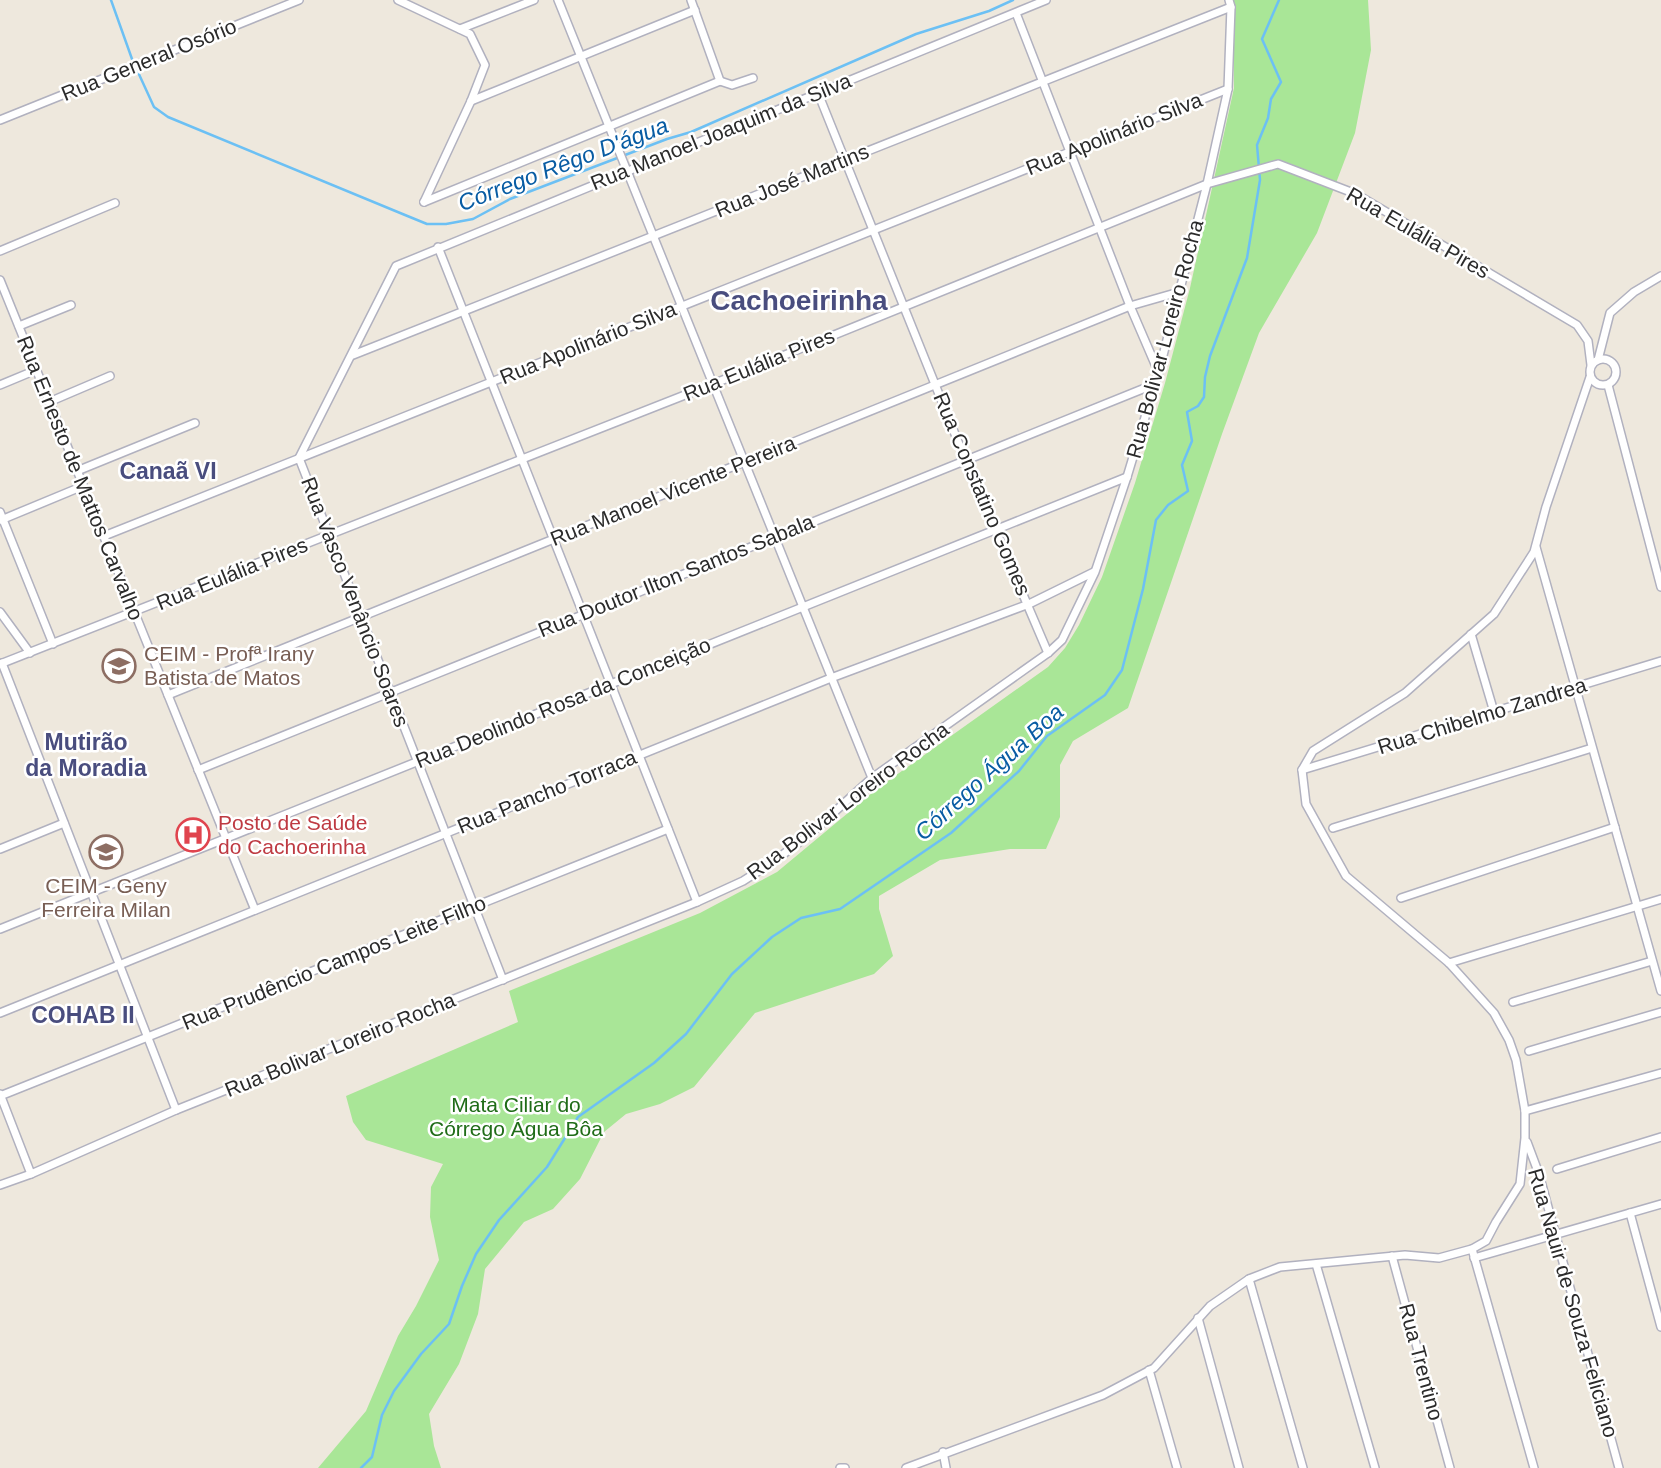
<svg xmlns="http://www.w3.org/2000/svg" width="1661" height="1468" font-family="Arial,sans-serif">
	<rect width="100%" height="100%" fill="#eee8dd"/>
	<path fill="#a9e697" d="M1233 0H1368L1371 50 1355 133 1317 233 1259 333 1222 434 1128 708 1073 741 1060 765V817L1046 849H1010L940 860 879 896V909L893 956 874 974 755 1013 694 1087 660 1104 626 1114 604 1132 580 1179 553 1209 524 1222 485 1269 478 1314 459 1364 429 1414 434 1446 441 1468H318L366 1411 398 1336 416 1306 439 1260 430 1217 431 1187 443 1164 366 1140 353 1122 346 1096 518 1022 509 991 700 913 777 872 878 788 1048 667 1065 648 1079 625 1102 577 1135 483 1165 383 1190 288 1234 88Z"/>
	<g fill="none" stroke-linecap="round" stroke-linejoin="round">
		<g stroke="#6cc0f4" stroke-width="2.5">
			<path d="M111 0 132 59 154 107 168 117 405 215 427 224H446L473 219 510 199 667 139 691 132 916 34 989 11 1013 0"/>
			<path d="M361 1468 372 1457 382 1415 394 1391 421 1354 449 1324 462 1286 476 1254 499 1220 547 1167 578 1117 654 1063 686 1034 732 974 772 937 801 918 840 909 951 833 1019 771 1047 736 1105 695 1122 670 1143 589 1156 520 1168 505 1188 491 1182 465 1192 441 1187 412 1198 406 1204 397 1205 377 1210 356 1247 258 1260 180 1257 145 1268 118 1271 99 1281 82 1262 39 1279 0"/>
		</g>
		<defs>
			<g id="minor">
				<path d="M398 0 470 34 485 65 471 101 424 202"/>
				<path d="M558 0 872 778"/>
				<path d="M691 0 720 81"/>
				<path d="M1016 13 1130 306 1158 371"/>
				<path d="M460 29 534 0"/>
				<path d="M720 81 732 85 753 78"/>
				<path d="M818 93 965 459 1048 653"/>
				<path d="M471 101 695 10"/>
				<path d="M0 120 299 0"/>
				<path d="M424 202 720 81"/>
				<path d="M438 247 697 902"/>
				<path d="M0 251 115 203"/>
				<path d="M0 280 255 910"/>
				<path d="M19 326 71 305"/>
				<path d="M353 355 1231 7"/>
				<circle cx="1603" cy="372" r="13"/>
				<path d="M1598 360 1610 313 1634 292 1661 276"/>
				<path d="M0 385 36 370"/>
				<path d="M1608 385 1661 587"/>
				<path d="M49 402 110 376"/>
				<path d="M77 471 195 423"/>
				<path d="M0 512 53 644"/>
				<path d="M1 520 83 486"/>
				<path d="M104 536 1228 89"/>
				<path d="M1536 547 1661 991"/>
				<path d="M0 612 30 653"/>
				<path d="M1471 634 1494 712"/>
				<path d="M2 663 176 1110"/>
				<path d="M0 664 713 384 1207 184 1278 164 1356 194 1577 325 1588 341 1591 365"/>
				<path d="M168 695 1130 306 1179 292"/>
				<path d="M198 770 1155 384"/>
				<path d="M1302 770 1661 661"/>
				<path d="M1333 828 1592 748"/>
				<path d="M0 849 64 823"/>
				<path d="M1401 898 1615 827"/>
				<path d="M0 929 1127 477"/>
				<path d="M1449 963 1661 899"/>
				<path d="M503 980 299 458 396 266 1046 0"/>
				<path d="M1513 1002 1652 961"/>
				<path d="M0 1013 831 678 1029 604 1094 572"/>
				<path d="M1529 1051 1661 1012"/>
				<path d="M0 1094 31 1174"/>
				<path d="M0 1096 668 829"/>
				<path d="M1525 1111 1661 1073"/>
				<path d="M1527 1142 1539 1174 1619 1468"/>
				<path d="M1557 1169 1661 1137"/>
				<path d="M0 1185 31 1174 176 1110 697 902 743 881 773 862 810 834 872 778 1048 653 1062 640 1095 572 1127 477 1159 371 1207 184 1228 89 1231 7 1229 0"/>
				<path d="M1630 1213 1661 1327"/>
				<path d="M1472 1249 1534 1468"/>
				<path d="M1392 1256 1450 1468"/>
				<path d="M1474 1258 1661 1204"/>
				<path d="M1316 1264 1375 1468"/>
				<path d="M1249 1279 1303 1468"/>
				<path d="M1198 1318 1239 1468"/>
				<path d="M1149 1370 1177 1468"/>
				<path d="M943 1452 946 1468"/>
				<path d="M840 1468H845"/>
				<path d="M906 1468 1103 1395 1154 1368 1210 1306 1249 1279 1280 1267 1405 1255 1439 1258 1472 1249 1486 1241 1496 1222 1520 1184 1525 1138V1111L1516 1060 1509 1040 1494 1013 1449 963 1346 876 1306 804 1302 770 1313 751 1405 693 1494 614 1534 552 1546 507 1590 377"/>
			</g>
		</defs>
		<use href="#minor" stroke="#b1b1bf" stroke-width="10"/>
		<use href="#minor" stroke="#fff" stroke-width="7"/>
	</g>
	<defs>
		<symbol id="school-ring" viewBox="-11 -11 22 22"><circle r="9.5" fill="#fff" stroke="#8d6e63" stroke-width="1.5"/><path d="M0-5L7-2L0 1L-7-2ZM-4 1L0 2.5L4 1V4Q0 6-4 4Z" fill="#8d6e63"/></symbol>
		<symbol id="hospital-ring" viewBox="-11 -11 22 22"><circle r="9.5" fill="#fff" stroke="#e0444e" stroke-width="1.5"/><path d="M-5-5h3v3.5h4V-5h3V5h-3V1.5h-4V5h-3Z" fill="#e0444e"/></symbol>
	</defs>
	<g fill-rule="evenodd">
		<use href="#school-ring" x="100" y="647" width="38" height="38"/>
		<use href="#hospital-ring" x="174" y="816" width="38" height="38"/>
		<use href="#school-ring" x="87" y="833" width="38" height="38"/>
	</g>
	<g text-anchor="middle" stroke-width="5" stroke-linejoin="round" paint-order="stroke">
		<g font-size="21" fill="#2b2b2b" stroke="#fff">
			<text transform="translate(149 60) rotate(-22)" y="7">Rua General Osório</text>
			<text transform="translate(721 132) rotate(-22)" y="7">Rua Manoel Joaquim da Silva</text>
			<text transform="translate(1114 134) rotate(-22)" y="7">Rua Apolinário Silva</text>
			<text transform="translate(792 181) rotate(-22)" y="7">Rua José Martins</text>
			<text transform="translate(1418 233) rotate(30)" y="7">Rua Eulália Pires</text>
			<text transform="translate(1165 339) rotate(-75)" y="7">Rua Bolivar Loreiro Rocha</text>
			<text transform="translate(588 343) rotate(-22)" y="7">Rua Apolinário Silva</text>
			<text transform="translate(759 365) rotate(-22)" y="7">Rua Eulália Pires</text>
			<text transform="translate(80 478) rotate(68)" y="7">Rua Ernesto de Mattos Carvalho</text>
			<text transform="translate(673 491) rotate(-22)" y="7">Rua Manoel Vicente Pereira</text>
			<text transform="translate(982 494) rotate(67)" y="7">Rua Constatino Gomes</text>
			<text transform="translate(232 574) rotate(-22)" y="7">Rua Eulália Pires</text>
			<text transform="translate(676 576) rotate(-22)" y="7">Rua Doutor Ilton Santos Sabala</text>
			<text transform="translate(355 602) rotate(69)" y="7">Rua Vasco Venâncio Soares</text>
			<text transform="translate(563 703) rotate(-22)" y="7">Rua Deolindo Rosa da Conceição</text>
			<text transform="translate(1482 716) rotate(-17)" y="7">Rua Chibelmo Zandrea</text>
			<text transform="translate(547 792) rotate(-22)" y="7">Rua Pancho Torraca</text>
			<text transform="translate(848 801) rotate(-37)" y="7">Rua Bolivar Loreiro Rocha</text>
			<text transform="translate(334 963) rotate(-22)" y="7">Rua Prudêncio Campos Leite Filho</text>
			<text transform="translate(340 1045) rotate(-22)" y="7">Rua Bolivar Loreiro Rocha</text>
			<text transform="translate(1573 1303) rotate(74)" y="7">Rua Nauir de Souza Feliciano</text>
			<text transform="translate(1421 1362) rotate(75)" y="7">Rua Trentino</text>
		</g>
		<g font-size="21" fill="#785e54" stroke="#fff" text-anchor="start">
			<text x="144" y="661">CEIM - Profª Irany<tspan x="144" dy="24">Batista de Matos</tspan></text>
			<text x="106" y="893" text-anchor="middle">CEIM - Geny<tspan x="106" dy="24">Ferreira Milan</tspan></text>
		</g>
		<g font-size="21" fill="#be3a42" stroke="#fff" text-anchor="start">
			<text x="218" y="830">Posto de Saúde<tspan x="218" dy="24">do Cachoerinha</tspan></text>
		</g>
		<g font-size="21" fill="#1f6c17" stroke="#fff">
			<text x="516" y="1112">Mata Ciliar do<tspan x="516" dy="24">Córrego Água Bôa</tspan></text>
		</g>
		<g font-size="23" font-style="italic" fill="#085ca3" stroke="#fff">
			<text transform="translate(563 164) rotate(-21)" y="8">Córrego Rêgo D'água</text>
			<text transform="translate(989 772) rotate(-42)" y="8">Córrego Água Boa</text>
		</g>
		<g font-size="23" font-weight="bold" fill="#494d7e" stroke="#fff">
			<text x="168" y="479">Canaã VI</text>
			<text x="86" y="750">Mutirão<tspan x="86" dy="26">da Moradia</tspan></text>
			<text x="83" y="1023">COHAB II</text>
		</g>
		<g font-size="28" font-weight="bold" fill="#494d7e" stroke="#fff">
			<text x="799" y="310">Cachoeirinha</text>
		</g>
	</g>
</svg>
